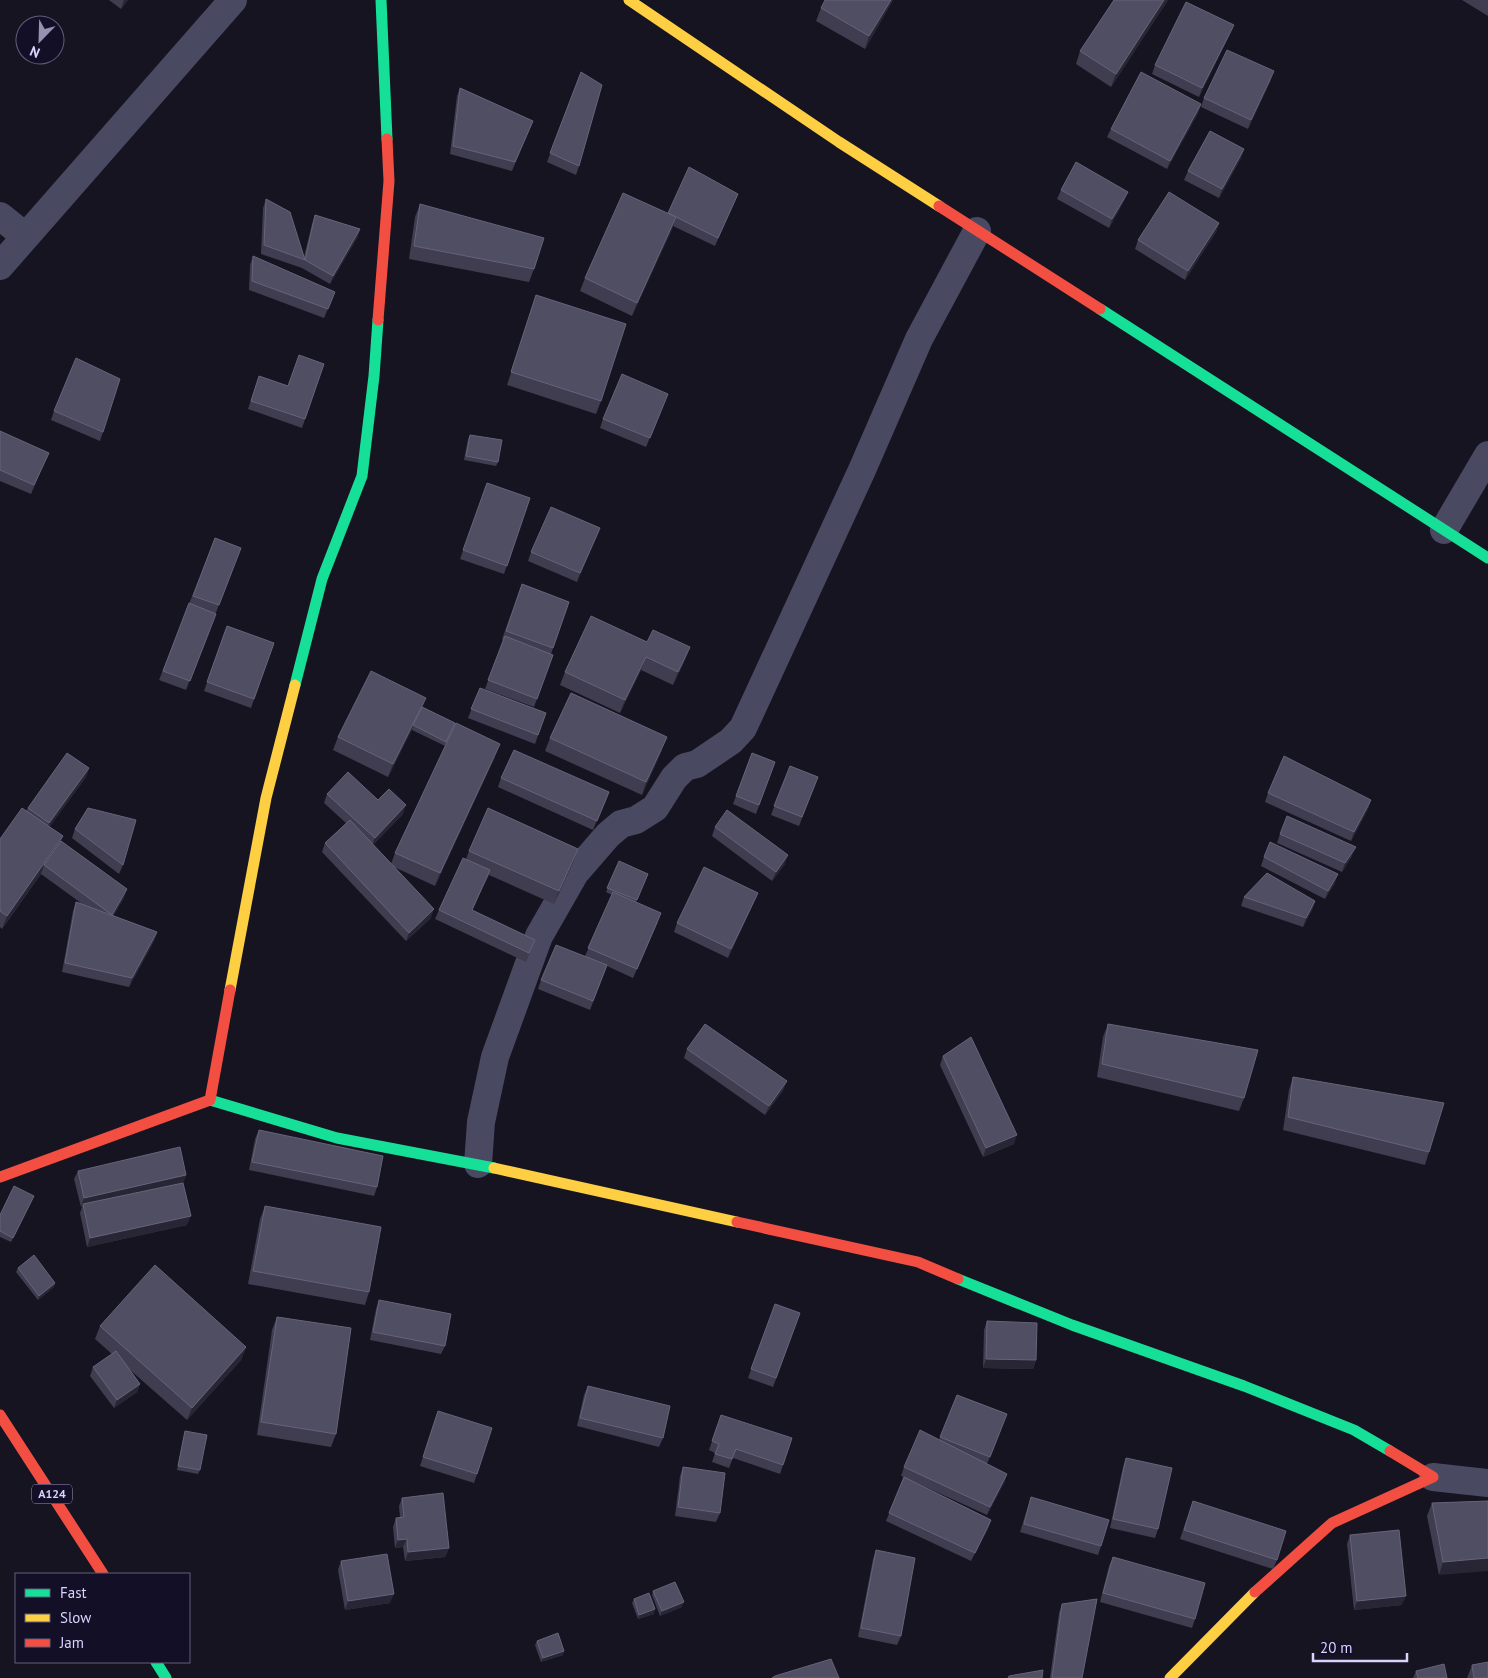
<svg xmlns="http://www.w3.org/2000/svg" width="1488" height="1678" font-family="'PT Sans',sans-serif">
	<rect width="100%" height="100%" fill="#161421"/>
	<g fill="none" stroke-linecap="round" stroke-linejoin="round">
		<g stroke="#4a4962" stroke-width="28">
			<path d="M0 216 25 236"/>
			<path d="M0 266 233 0"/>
			<path d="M1444 530 1488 455"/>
			<path d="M478 1164 481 1122 495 1057 539 936 575 873 608 835 621 824 636 820 655 808 674 778 685 767 697 764 731 741 743 728 862 470 919 339 977 231"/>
			<path d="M1433 1477 1488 1483"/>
		</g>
		<g stroke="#16e098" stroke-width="11">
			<path d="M381 0 387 139"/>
			<path d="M1100 309 1488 558"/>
			<path d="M295 685 322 579 362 476 374 376 378 320"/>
			<path d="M210 1100 337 1138 494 1168"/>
			<path d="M958 1279 1072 1325 1244 1386 1354 1430 1390 1451"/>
			<path d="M156 1662 166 1678"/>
		</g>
		<g stroke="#ffcf43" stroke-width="11">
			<path d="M629 0 839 142 939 206"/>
			<path d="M230 990 266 798 295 685"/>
			<path d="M494 1168 737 1222"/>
			<path d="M1170 1678 1255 1592"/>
		</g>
		<g stroke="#f24e42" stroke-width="11">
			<path d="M939 206 1100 309"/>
			<path d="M378 320 389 181 387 139"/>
			<path d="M0 1177 210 1100 230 990"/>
			<path d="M737 1222 918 1262 958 1279"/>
			<path d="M0 1415 103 1574"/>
			<path d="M1255 1592 1332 1523 1433 1477 1390 1451"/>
		</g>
	</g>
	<g fill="#403d50">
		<path d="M109 0H128L121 9Z"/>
		<path d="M893 0 865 49 816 21 821 8Z"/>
		<path d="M1168 0 1111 87 1076 64 1080 51Z"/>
		<path d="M1462 0H1488V16Z"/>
		<path d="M1230 34 1199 97 1152 74 1155 65Z"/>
		<path d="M581 72 579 166 576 175 547 162Z"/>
		<path d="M1271 80 1248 129 1201 107 1204 98Z"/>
		<path d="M460 88 533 121 512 171 450 154 457 96Z"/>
		<path d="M1201 104 1198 113 1167 169 1107 137 1111 129Z"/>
		<path d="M1244 149 1241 158 1219 198 1184 180 1188 171Z"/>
		<path d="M1061 190 1128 192 1124 201 1109 228 1057 199Z"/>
		<path d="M738 194 715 246 673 226 632 316 580 291 585 278 668 213Z"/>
		<path d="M266 199 304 257 312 224 315 215 360 229 357 238 330 284 302 268 261 254 263 208Z"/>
		<path d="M420 204 534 269 529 282 409 259 415 217Z"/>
		<path d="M1219 223 1216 232 1185 280 1135 249 1138 240Z"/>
		<path d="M253 256 335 292 324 318 249 290 250 265Z"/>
		<path d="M536 295 601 401 596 414 507 385Z"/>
		<path d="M324 364 302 428 248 409 259 376 288 386Z"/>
		<path d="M668 394 646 447 600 428 603 419Z"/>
		<path d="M54 411 103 432 100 441 51 420Z"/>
		<path d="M0 431 45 461 31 494 0 481Z"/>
		<path d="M470 435 498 462 496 466 464 460 468 439Z"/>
		<path d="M487 483 530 498 504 574 460 559Z"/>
		<path d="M600 528 577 582 528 561 531 552Z"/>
		<path d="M215 538 241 548 186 690 159 680Z"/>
		<path d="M522 584 569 602 551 654 553 655 534 707 485 689 503 640 502 639Z"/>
		<path d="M227 626 274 643 251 708 204 691Z"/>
		<path d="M647 642 690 647 685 660 673 685 641 670 620 713 560 685 565 672Z"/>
		<path d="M480 688 546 713 535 744 468 718Z"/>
		<path d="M422 707 455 723 445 746 412 730V729L388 777 333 750 338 737Z"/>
		<path d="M550 738 662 750 642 795 545 751Z"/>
		<path d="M752 753 775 762 756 814 733 804Z"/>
		<path d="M495 757 435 886 394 867 431 918 406 941 322 852 325 843 346 823 324 803 327 794 378 800 403 814 373 845 391 864 395 853Z"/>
		<path d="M790 766 818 777 799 826 771 815Z"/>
		<path d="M89 768 86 777 49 827 63 836 61 841 124 898 113 916 157 932 154 941 129 987 62 972 73 911 76 902 81 903 41 874 2 929 0 927V839L26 811 28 808Z"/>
		<path d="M501 778 609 792 593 830 498 787Z"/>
		<path d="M1268 793 1371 800 1368 809 1351 841 1265 802Z"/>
		<path d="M715 827 785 864 772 881 712 836Z"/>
		<path d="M75 829 123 865 119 874 72 838Z"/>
		<path d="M1280 834 1352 856 1342 872 1277 843Z"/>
		<path d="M578 849 573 862 554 904 489 875 472 910 535 940 526 962 435 919 439 910 466 859 469 851Z"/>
		<path d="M1264 857 1335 883 1325 899 1261 866Z"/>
		<path d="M619 861 648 874 636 902 658 922 633 978 607 966 590 1010 538 989 541 980 585 956 612 895 606 892Z"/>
		<path d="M1244 897 1315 901 1312 910 1303 927 1241 906Z"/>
		<path d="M754 902 728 958 674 932 677 923Z"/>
		<path d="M1108 1024 1244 1098 1239 1111 1097 1077 1103 1037Z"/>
		<path d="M687 1049 784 1089 765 1115 684 1058Z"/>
		<path d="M943 1056 1014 1144 983 1157 940 1065Z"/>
		<path d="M1293 1077 1429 1152 1425 1165 1283 1130 1289 1090Z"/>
		<path d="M259 1130 377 1187 374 1196 249 1170 255 1139Z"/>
		<path d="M78 1171 186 1175 183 1183 187 1225 87 1247 80 1213 82 1207H81L74 1179Z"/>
		<path d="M32 1200 11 1242 0 1237V1215Z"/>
		<path d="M265 1206 369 1292 365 1305 248 1284 260 1219Z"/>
		<path d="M18 1268 55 1283 54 1287 38 1300 16 1272Z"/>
		<path d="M379 1300 445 1346 441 1354 370 1340 376 1309Z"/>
		<path d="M775 1304 800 1313 773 1387 748 1378Z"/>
		<path d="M277 1317 336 1434 331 1447 257 1435 272 1330Z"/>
		<path d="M987 1321 1036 1360 1033 1369 983 1368 984 1330Z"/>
		<path d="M100 1326 246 1347 241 1360 187 1420 129 1369 140 1384 137 1392 114 1408 90 1376 93 1367 112 1354 95 1339Z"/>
		<path d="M588 1386 663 1438 659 1447 577 1426 584 1395Z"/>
		<path d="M957 1395 1007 1414 987 1464 1007 1474 1004 1483 987 1515 908 1479 991 1520 988 1529 971 1561 886 1521 904 1477 901 1476 904 1467 939 1440Z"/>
		<path d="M721 1415 783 1465 780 1474 733 1458 729 1468 712 1462 715 1453 709 1450Z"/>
		<path d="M435 1420 477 1474 474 1483 420 1466Z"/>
		<path d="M185 1431 200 1470 198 1474 177 1470 184 1435Z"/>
		<path d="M1126 1458 1158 1529 1155 1538 1110 1528 1123 1467Z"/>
		<path d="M683 1467 720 1513 716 1522 675 1516 680 1476Z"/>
		<path d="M1031 1497 1101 1546 1098 1555 1020 1532Z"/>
		<path d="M402 1498 449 1548 445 1557 405 1561 403 1547 395 1548 393 1527 396 1518H400L399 1506Z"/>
		<path d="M1193 1501 1277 1560 1273 1569 1180 1539Z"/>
		<path d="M1488 1501 1439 1575 1427 1516 1432 1503Z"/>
		<path d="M1350 1535 1402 1605 1354 1610 1347 1544Z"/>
		<path d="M876 1550 901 1636 897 1645 858 1637 873 1559Z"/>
		<path d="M1113 1557 1195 1619 1192 1628 1100 1602 1109 1566Z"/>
		<path d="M341 1561 390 1603 345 1610 338 1570Z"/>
		<path d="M653 1591 682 1607 660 1616 652 1595Z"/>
		<path d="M634 1599 654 1614 638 1619 632 1603Z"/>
		<path d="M1062 1604 1082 1678H1050L1059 1613Z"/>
		<path d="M537 1641 564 1651 563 1655 541 1662 535 1645Z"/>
		<path d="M1472 1665 1488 1678H1467Z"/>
		<path d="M1416 1671 1447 1678H1413Z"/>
	</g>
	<g fill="#282635">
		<path d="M124 0H128L121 9Z"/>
		<path d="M891 0H893L865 49 869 36Z"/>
		<path d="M1164 0H1168L1111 87 1116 74Z"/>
		<path d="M1234 25 1230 34 1199 97 1202 88Z"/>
		<path d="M1274 71 1271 80 1248 129 1251 120Z"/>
		<path d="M1201 104 1198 113 1167 169 1170 161Z"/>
		<path d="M1244 149 1241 158 1219 198 1222 189Z"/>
		<path d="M1128 192 1124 201 1109 228 1112 219Z"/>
		<path d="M676 217 672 230 632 316 637 303Z"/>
		<path d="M1219 223 1216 232 1185 280 1188 271Z"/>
		<path d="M360 229 357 238 330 284 333 276Z"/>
		<path d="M600 528 597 537 577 582 580 573Z"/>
		<path d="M690 647 685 660 673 685 678 672Z"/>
		<path d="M646 657 641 670 620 713 625 700Z"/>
		<path d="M426 698 421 711 388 777 393 764Z"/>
		<path d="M667 737 662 750 642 795 646 782Z"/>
		<path d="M500 744 495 757 435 886 440 873Z"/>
		<path d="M89 768 86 777 46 832 49 823Z"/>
		<path d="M609 792 606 801 593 830 597 821Z"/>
		<path d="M1371 800 1368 809 1351 841 1354 832Z"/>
		<path d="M406 805 403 814 371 847 375 838Z"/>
		<path d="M63 836 58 849 44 865 41 874 2 929 7 916Z"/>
		<path d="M1356 847 1352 856 1342 872 1345 863Z"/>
		<path d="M578 849 573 862 554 904 559 891Z"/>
		<path d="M788 855 785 864 772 881 776 872Z"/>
		<path d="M490 870 487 879 468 919 472 910Z"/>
		<path d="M1338 874 1335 883 1325 899 1328 891Z"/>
		<path d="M127 889 124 898 109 924 112 915Z"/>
		<path d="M758 893 754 902 728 958 731 949Z"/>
		<path d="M1315 901 1312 910 1303 927 1306 918Z"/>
		<path d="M434 909 431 918 406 941 409 933Z"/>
		<path d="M661 913 658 922 633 978 637 969Z"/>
		<path d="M157 932 154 941 129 987 132 978Z"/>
		<path d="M787 1081 784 1089 765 1115 769 1106Z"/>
		<path d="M1017 1135 1014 1144 983 1157 986 1148Z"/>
		<path d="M186 1175 183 1184 83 1204 82 1207H81L84 1198Z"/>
		<path d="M191 1216 187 1225 87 1247 90 1238Z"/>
		<path d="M55 1283 54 1287 38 1300 39 1296Z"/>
		<path d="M246 1347 241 1360 187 1420 192 1408Z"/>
		<path d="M986 1359 1036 1360 1033 1369 983 1368Z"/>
		<path d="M140 1384 137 1392 114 1408 117 1400Z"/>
		<path d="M1007 1474 1004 1483 987 1515 990 1507Z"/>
		<path d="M991 1520 988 1529 971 1561 975 1553Z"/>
		<path d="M407 1539 403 1547 395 1548 398 1540Z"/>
		<path d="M449 1548 445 1557 405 1561 408 1552Z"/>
		<path d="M1488 1558V1571L1439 1575 1443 1562Z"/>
		<path d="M394 1594 390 1603 345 1610 348 1601Z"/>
		<path d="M1406 1596 1402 1605 1354 1610 1357 1601Z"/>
		<path d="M684 1602 682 1607 660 1616 662 1611Z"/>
		<path d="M655 1609 654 1614 638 1619 639 1615Z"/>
		<path d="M564 1651 563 1655 541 1662 543 1658Z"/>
	</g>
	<g fill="#504e63" stroke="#66637b">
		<path d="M825 0H891L869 36 821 8Z"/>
		<path d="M1114 0H1164L1116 74 1080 51Z"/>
		<path d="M1186 2 1234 25 1202 88 1155 65Z"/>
		<path d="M1227 50 1274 71 1251 120 1204 98Z"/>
		<path d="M581 72 602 85 579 166 550 153Z"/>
		<path d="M1141 72 1201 104 1170 161 1111 129Z"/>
		<path d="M460 88 533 121 515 162 453 146Z"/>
		<path d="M1210 131 1244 149 1222 189 1188 171Z"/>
		<path d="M1076 162 1128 192 1112 219 1061 190Z"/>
		<path d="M689 167 738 194 718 238 668 213Z"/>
		<path d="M1169 192 1219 223 1188 271 1138 240Z"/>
		<path d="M623 193 676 217 637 303 585 278Z"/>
		<path d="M266 199 290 212 305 260 264 245Z"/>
		<path d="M420 204 544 238 534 269 414 246Z"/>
		<path d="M315 215 360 229 333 276 305 260Z"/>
		<path d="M253 256 335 292 328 309 252 281Z"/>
		<path d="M536 295 626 324 601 401 511 372Z"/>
		<path d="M299 355 324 364 305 419 251 401 259 376 288 386Z"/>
		<path d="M76 358 120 379 103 432 54 411Z"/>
		<path d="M622 374 668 394 650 438 603 419Z"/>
		<path d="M0 431 49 453 34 485 0 470Z"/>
		<path d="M470 435 502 440 498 462 466 456Z"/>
		<path d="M487 483 530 498 507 566 463 550Z"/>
		<path d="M551 507 600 528 580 573 531 552Z"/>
		<path d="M215 538 241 548 219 605 193 596Z"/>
		<path d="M522 584 569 602 553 648 506 631Z"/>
		<path d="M189 603 216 614 190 681 163 671Z"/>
		<path d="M591 616 647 642 653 630 690 647 678 672 646 657 625 700 565 672Z"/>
		<path d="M227 626 274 643 254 699 207 682Z"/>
		<path d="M505 636 553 655 537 699 488 680Z"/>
		<path d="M371 671 426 698 393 764 338 737Z"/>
		<path d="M480 688 546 713 538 735 471 709Z"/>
		<path d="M571 693 667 737 646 782 550 738Z"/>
		<path d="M422 707 455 723 446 742 413 725Z"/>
		<path d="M456 723 500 744 440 873 395 853Z"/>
		<path d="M514 750 609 792 597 821 501 778Z"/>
		<path d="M67 753 89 768 49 823 28 808Z"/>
		<path d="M752 753 775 762 759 805 736 796Z"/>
		<path d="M1284 756 1371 800 1354 832 1268 793Z"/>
		<path d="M790 766 818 777 802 817 774 806Z"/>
		<path d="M348 772 378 800 389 789 406 805 375 838 327 794Z"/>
		<path d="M22 808 63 836 7 916 0 911V839Z"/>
		<path d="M88 808 136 820 123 865 75 829Z"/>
		<path d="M488 808 578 849 559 891 469 851Z"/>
		<path d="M727 810 788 855 776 872 715 827Z"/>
		<path d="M1287 816 1356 847 1345 863 1280 834Z"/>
		<path d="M350 820 434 909 409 933 325 843Z"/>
		<path d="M61 841 127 889 112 915 44 865Z"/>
		<path d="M1270 842 1338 874 1328 891 1264 857Z"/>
		<path d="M463 858 490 870 472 910 535 940 529 953 439 910Z"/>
		<path d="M619 861 648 874 637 900 607 888Z"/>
		<path d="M704 867 758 893 731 949 677 923Z"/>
		<path d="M1267 873 1315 901 1306 918 1244 897Z"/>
		<path d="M613 892 661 913 637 969 588 948Z"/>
		<path d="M76 902 157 932 132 978 65 963Z"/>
		<path d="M556 945 607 965 593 1001 541 980Z"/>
		<path d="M705 1024 787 1081 769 1106 687 1049Z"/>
		<path d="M1108 1024 1258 1050 1244 1098 1102 1064Z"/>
		<path d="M971 1037 1017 1135 986 1148 943 1056Z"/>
		<path d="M1293 1077 1444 1103 1429 1152 1288 1117Z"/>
		<path d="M259 1130 383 1156 377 1187 252 1162Z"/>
		<path d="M180 1147 186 1175 84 1198 78 1171Z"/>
		<path d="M183 1183 191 1216 90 1238 83 1204Z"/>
		<path d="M14 1186 34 1196 13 1238 0 1231V1215Z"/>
		<path d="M265 1206 381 1227 369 1292 253 1271Z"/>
		<path d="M34 1255 55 1283 39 1296 18 1268Z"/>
		<path d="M155 1265 246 1347 192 1408 100 1326Z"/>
		<path d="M379 1300 451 1314 445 1346 373 1332Z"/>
		<path d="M775 1304 800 1313 776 1378 751 1369Z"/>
		<path d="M277 1317 351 1328 336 1434 261 1422Z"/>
		<path d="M987 1321 1037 1323 1036 1360 986 1359Z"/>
		<path d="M116 1351 140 1384 117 1400 93 1367Z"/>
		<path d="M588 1386 670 1406 663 1438 580 1418Z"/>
		<path d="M957 1395 1007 1414 990 1457 940 1437Z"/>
		<path d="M438 1411 492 1428 477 1474 423 1457Z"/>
		<path d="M721 1415 792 1438 783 1465 736 1449 732 1459 715 1454 719 1444 712 1441Z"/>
		<path d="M920 1430 1007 1474 990 1507 904 1467Z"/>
		<path d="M185 1431 207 1435 200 1470 178 1466Z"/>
		<path d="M1126 1458 1172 1468 1158 1529 1113 1519Z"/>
		<path d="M683 1467 725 1473 720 1513 678 1507Z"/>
		<path d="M904 1477 991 1520 975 1553 889 1513Z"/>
		<path d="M443 1493 449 1548 408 1552 407 1539 398 1540 396 1518 404 1517 402 1498Z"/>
		<path d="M1031 1497 1109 1520 1101 1546 1024 1524Z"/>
		<path d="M1193 1501 1286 1531 1277 1560 1184 1530Z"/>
		<path d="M1488 1501V1558L1443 1562 1432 1503Z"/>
		<path d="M1399 1530 1406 1596 1357 1601 1350 1535Z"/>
		<path d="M876 1550 915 1558 901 1636 861 1628Z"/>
		<path d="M387 1554 394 1594 348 1601 341 1561Z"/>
		<path d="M1113 1557 1205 1583 1195 1619 1103 1593Z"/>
		<path d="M675 1582 684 1602 662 1611 653 1591Z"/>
		<path d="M649 1593 655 1609 639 1615 634 1599Z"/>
		<path d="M1097 1599 1082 1678H1052L1062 1604Z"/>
		<path d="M558 1633 564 1651 543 1658 537 1641Z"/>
		<path d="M831 1659 839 1678H772L775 1676Z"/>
		<path d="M1488 1662V1678H1474L1472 1665Z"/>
		<path d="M1444 1664 1447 1678H1418L1416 1671Z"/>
		<path d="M1043 1670 1042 1678H1008L1009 1676Z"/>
	</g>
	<g text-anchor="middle" stroke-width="4.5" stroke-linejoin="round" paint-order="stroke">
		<rect fill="#130f26" stroke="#9e99be" stroke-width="1" x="32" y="1484.5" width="40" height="19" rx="4"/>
		<g font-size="12" font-weight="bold" fill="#d9d4ff">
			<text x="52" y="1498">A124</text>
		</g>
	</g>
	<rect x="15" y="1573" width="175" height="90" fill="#130f26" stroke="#625e7d"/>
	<rect x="25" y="1589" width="25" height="8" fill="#16e098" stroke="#625e7d"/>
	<text x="60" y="1598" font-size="15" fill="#d9d4ff">Fast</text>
	<rect x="25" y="1614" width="25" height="8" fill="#ffcf43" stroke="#625e7d"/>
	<text x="60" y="1623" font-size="15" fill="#d9d4ff">Slow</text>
	<rect x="25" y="1639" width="25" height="8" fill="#f24e42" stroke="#625e7d"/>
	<text x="60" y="1648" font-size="15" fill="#d9d4ff">Jam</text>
	<g transform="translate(40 40) rotate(203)"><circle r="24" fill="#130f26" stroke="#625e7d"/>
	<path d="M0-4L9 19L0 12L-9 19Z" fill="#9591b1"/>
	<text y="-8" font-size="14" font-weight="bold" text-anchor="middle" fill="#d9d4ff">N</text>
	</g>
	<path d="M1313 1653v8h94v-8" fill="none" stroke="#d9d4ff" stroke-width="2.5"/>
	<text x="1320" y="1653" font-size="15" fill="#d9d4ff" stroke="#130f26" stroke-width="4" paint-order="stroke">20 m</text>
</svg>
